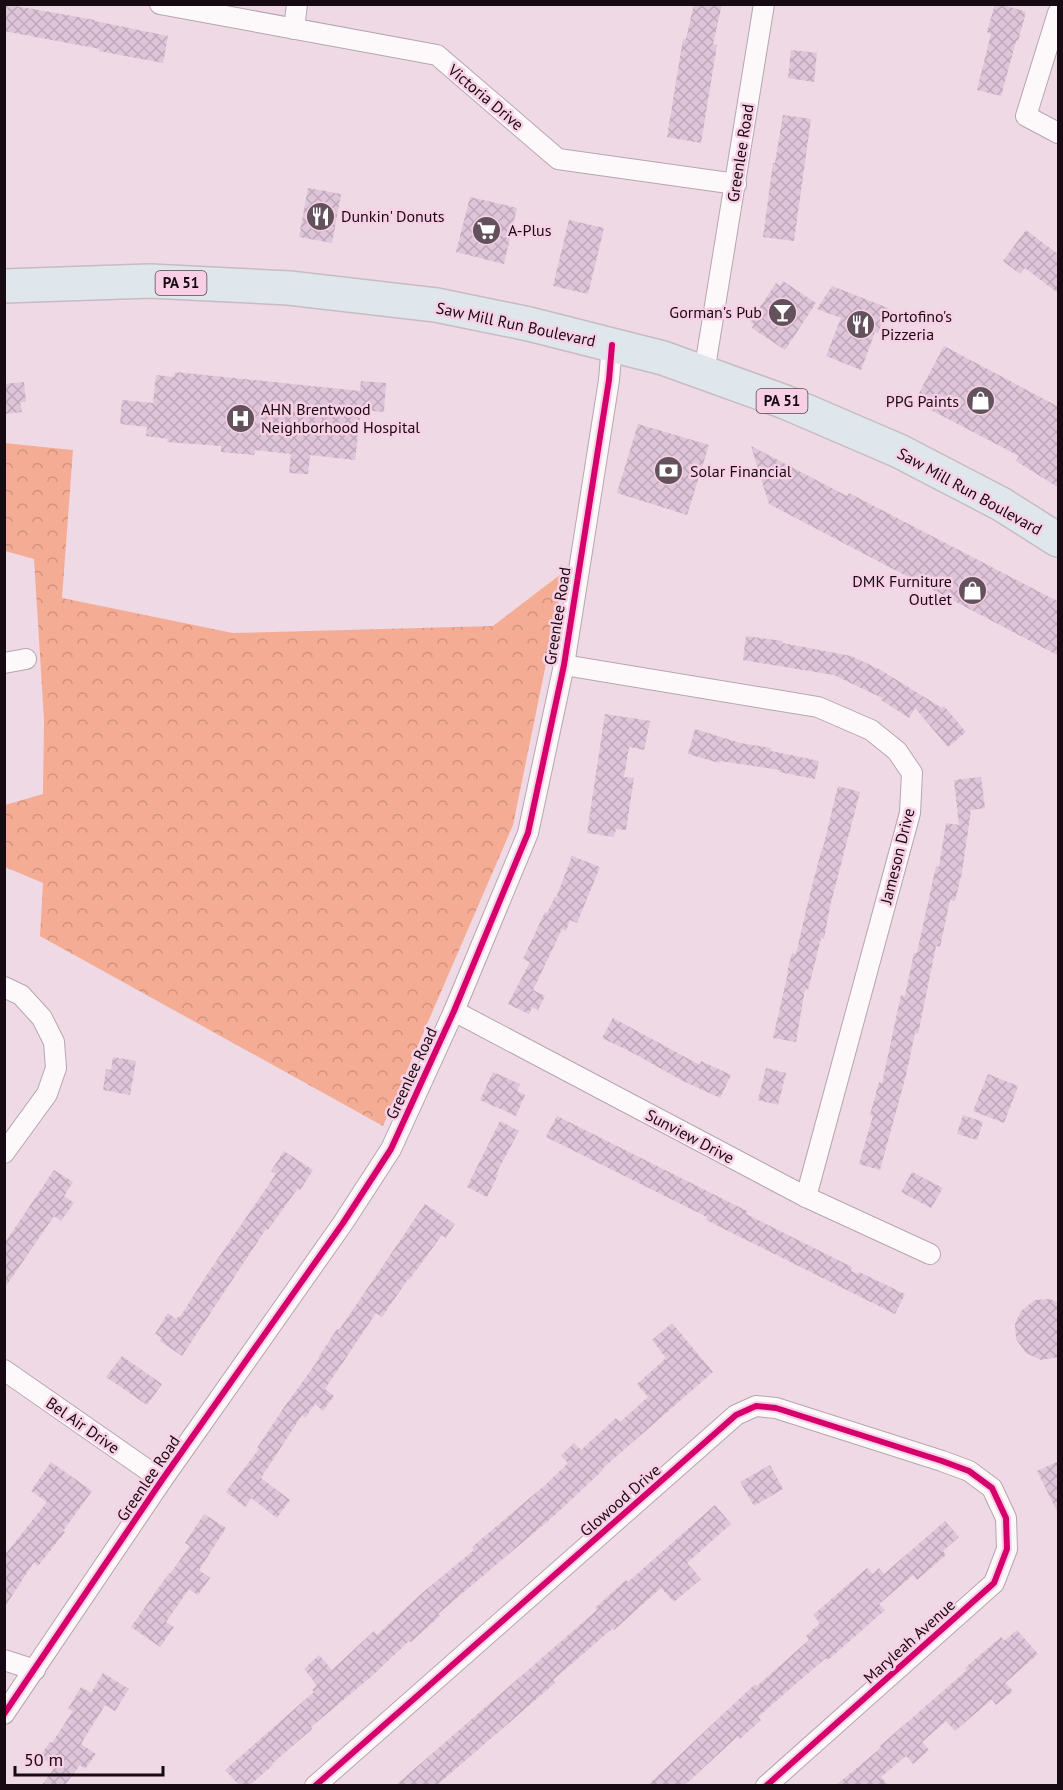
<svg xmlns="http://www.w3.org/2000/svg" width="1063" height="1790" font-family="'PT Sans',sans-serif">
	<defs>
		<pattern id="forest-crowns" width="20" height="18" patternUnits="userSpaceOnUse" patternTransform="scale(1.5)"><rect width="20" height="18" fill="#f5ac94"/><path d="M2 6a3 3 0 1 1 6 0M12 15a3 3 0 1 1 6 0" fill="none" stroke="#d1937f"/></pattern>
		<pattern id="building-cross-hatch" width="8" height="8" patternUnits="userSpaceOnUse" patternTransform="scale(1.5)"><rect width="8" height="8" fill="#dec5d9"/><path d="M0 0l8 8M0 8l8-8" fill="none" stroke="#bea8b9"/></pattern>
	</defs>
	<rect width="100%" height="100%" fill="#efd9e4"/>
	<path fill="url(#forest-crowns)" d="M4 443 73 450 62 598 233 633 493 626 565 571 513 825 383 1126 40 936 43 883 5 867V805L43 794 44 720 34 559 5 551Z"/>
	<g fill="url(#building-cross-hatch)">
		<path d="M4 4 95 20V21L168 36 163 63 99 51 100 49 4 31Z"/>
		<path d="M694 4H722L713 44 717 45 701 143 667 137 683 39H686Z"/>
		<path d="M995 4H1001L1026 12 1018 41H1016L1001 96 977 90 991 34 987 32Z"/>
		<path d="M791 50 817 53 814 82 788 78Z"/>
		<path d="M783 115 811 119 794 241 763 237 773 163H775Z"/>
		<path d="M308 188 341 194 332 243 299 237Z"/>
		<path d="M470 197 517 208 504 264 456 252Z"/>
		<path d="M569 220 604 228 588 294 553 286Z"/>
		<path d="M1026 230 1059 255V294L1025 268 1020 274 1003 261Z"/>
		<path d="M783 281 816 303 785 350 752 328 754 324 750 322 776 283 780 286Z"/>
		<path d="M832 286 888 308 878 333 875 332 861 370 826 356 841 318 817 309Z"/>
		<path d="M944 346 1059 407V488L1016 461 1019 456 931 410 933 406 917 397Z"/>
		<path d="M175 372 360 391 361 381 386 383 384 412 361 410 355 460 310 455 308 474 289 473 291 454 255 450 254 455 221 452V446L167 442 168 439 146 436 147 427 120 424 122 400 153 403 156 375 174 377Z"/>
		<path d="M24 382 26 402H20L22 412 4 414V384Z"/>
		<path d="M638 424 709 445 687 515 617 493Z"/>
		<path d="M751 446 847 496 849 493 1059 602V656L769 504Z"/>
		<path d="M746 636 783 641 782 643 851 656 879 669 942 708 944 706 966 732 948 747 915 708 909 718 881 700 882 698 834 675 743 660Z"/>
		<path d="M605 714 650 721 644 750 629 747 624 777 634 778 626 830 616 829 614 837 587 833Z"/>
		<path d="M695 729 740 743 771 748V751L819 761 815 779 779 772 780 770 720 761 719 763 688 754Z"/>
		<path d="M981 777 985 808 971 810 962 872 955 901 950 900 940 947 936 946 918 1034 915 1033 906 1075 880 1170 859 1164 873 1116 870 1115 879 1082 882 1083 901 995 905 996 914 953H917L936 866 939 867 946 823 959 825 954 780Z"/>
		<path d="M838 786 860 792 830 906 824 939 821 938 808 990 805 989 796 1042 773 1038 788 973H787L792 953 796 954 808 902 822 848H823Z"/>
		<path d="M572 856 600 867 577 923 570 920 566 931 562 929 533 990 545 996 538 1010 532 1007 529 1014 508 1004 530 962 523 959 545 912 547 913 555 897 556 898Z"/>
		<path d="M613 1018 700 1065 701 1061 731 1075 720 1098 681 1080 633 1053 602 1038Z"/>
		<path d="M113 1057 136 1061 130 1095 103 1090 106 1069 111 1070Z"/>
		<path d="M766 1068 786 1073 778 1105 758 1100Z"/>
		<path d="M493 1072 520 1084 517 1091 525 1095 516 1116 480 1100Z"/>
		<path d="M988 1074 1018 1086 1004 1123 973 1111Z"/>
		<path d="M963 1115 983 1122 977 1140 957 1134Z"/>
		<path d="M557 1116 747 1211 746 1214 852 1267 851 1271 858 1274 859 1272 905 1294 895 1314 706 1220 707 1217 546 1137Z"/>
		<path d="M500 1121 519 1131 496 1174 498 1175 487 1197 467 1187Z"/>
		<path d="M284 1151 313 1170 300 1190 298 1188 268 1230 266 1229 182 1356 160 1341 162 1338 155 1334 168 1313 176 1319 179 1316 180 1317 206 1276 276 1174 271 1171Z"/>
		<path d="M54 1170 73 1182 64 1196 74 1203 61 1221 54 1216 4 1289V1244Z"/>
		<path d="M912 1172 943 1188 931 1208 901 1192Z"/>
		<path d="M425 1204 455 1224 446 1238 442 1235 409 1280 408 1279 382 1317 376 1313 325 1389 334 1396 323 1411 315 1404 305 1418 302 1415 261 1478 290 1500 277 1518 251 1498 245 1507 226 1492 259 1449 257 1448 285 1406 319 1359 318 1358 337 1329 339 1330Z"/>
		<path d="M1050 1299 1059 1303V1357L1041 1360 1026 1353 1016 1339 1015 1324 1021 1311 1035 1300Z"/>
		<path d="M672 1323 713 1372 602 1469 603 1470 556 1514 438 1614 440 1616 411 1642 409 1641 372 1676 311 1727 312 1729 272 1764 273 1765 250 1785H239L225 1770 314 1692 312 1690 317 1685 304 1669 319 1655 332 1670 374 1631 377 1635 421 1594 474 1550 472 1547 544 1486 568 1463 561 1456 574 1443 581 1450 616 1418 620 1422 648 1397 637 1384 666 1358 652 1340Z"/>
		<path d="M122 1356 162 1384 147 1405 106 1377Z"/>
		<path d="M1059 1461V1515L1037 1471Z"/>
		<path d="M51 1462 92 1491 63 1531 65 1532 38 1566 34 1562 4 1608V1556L47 1502 31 1491Z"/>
		<path d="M770 1465 783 1489 754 1506 740 1482Z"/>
		<path d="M715 1505 731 1524 687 1563 701 1579 674 1602 661 1588 614 1630 613 1628 553 1680 555 1683 437 1785H396L597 1610 595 1608 626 1580 628 1582Z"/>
		<path d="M204 1514 226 1528 199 1570 210 1578 198 1595 189 1589 166 1622 174 1627 160 1647 131 1627 169 1573 170 1574 190 1546 185 1543Z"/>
		<path d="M945 1521 959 1537 943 1551 946 1555 917 1580 913 1575 879 1604 885 1610 828 1660 826 1658 783 1695 758 1717 761 1720 740 1739 738 1736 685 1785H648L755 1684 757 1686 809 1640 806 1636 820 1623 813 1615 867 1568 873 1574 879 1568 884 1574Z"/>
		<path d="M1017 1630 1038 1654 1005 1683 1013 1691 996 1705 992 1699 955 1731 946 1721 922 1742 929 1750 913 1764 906 1756 881 1777 888 1785H836L881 1748 880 1746 967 1670 965 1668 1001 1637 1004 1641Z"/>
		<path d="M103 1673 129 1689 115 1711 105 1705 81 1744 96 1754 85 1769 80 1765 65 1785H42L55 1767 40 1756 50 1742 52 1743 73 1711 68 1709 81 1687 91 1693Z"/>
	</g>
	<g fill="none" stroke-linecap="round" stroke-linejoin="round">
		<defs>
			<g id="street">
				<path d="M160 4 437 55 558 159 736 184"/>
				<path d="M1058 13 1026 116 1058 133"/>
				<path d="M294 29 297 4"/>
				<path d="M704 373 764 4"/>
				<path d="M4 663 26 659"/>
				<path d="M564 665 818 707 871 730 897 751 912 773 910 813 806 1197"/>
				<path d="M4 987 21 995 42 1018 54 1042 56 1068 47 1094 4 1153"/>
				<path d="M454 1011 806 1197 930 1254"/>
				<path d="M4 1370 162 1480"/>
				<path d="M4 1660 35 1670"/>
				<path d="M4 1714 162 1480 343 1223 391 1149 454 1011 528 833 564 665 609 380 612 345"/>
				<path d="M315 1786 736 1415 756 1406 776 1408 942 1461 969 1471 992 1488 1006 1518 1007 1549 994 1583 766 1786"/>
			</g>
			<path id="highway" d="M4 286 150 281 289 288 436 305 529 324 663 358 785 402 899 451 1001 504 1058 540"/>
		</defs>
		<use href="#street" stroke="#b6a6af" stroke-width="22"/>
		<use href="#highway" stroke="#c6bcc2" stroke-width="36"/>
		<use href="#street" stroke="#fdf9fb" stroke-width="20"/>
		<use href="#highway" stroke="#e0e7ec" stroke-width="33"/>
		<defs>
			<g id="cycleway">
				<path d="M4 1714 162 1480 343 1223 391 1149 454 1011 528 833 564 665 609 380 612 345"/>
				<path d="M315 1786 736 1415 756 1406 776 1408 942 1461 969 1471 992 1488 1006 1518 1007 1549 994 1583 766 1786"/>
			</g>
		</defs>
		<use href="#cycleway" stroke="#f8d0e5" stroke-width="10"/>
		<use href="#cycleway" stroke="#d6006c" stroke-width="6"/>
	</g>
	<defs>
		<symbol id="restaurant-disc" viewBox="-11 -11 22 22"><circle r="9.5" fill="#63525c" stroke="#f8d0e5"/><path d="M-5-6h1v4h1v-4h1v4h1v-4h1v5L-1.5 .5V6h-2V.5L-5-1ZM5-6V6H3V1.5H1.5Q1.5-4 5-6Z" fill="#fff"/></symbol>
		<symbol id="supermarket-disc" viewBox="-11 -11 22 22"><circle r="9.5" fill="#63525c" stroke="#f8d0e5"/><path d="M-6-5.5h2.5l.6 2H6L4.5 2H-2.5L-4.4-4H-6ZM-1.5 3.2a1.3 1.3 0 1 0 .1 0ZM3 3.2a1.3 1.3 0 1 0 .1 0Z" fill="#fff"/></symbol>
		<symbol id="bar-disc" viewBox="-11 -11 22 22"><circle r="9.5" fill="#63525c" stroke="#f8d0e5"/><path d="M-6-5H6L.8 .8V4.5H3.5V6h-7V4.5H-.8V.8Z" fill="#fff"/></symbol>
		<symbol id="shop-disc" viewBox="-11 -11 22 22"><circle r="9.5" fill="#63525c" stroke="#f8d0e5"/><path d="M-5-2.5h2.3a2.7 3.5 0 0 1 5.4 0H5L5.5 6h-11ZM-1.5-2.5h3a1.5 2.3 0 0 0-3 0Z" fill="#fff"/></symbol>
		<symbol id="hospital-disc" viewBox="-11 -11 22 22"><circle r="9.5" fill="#63525c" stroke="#f8d0e5"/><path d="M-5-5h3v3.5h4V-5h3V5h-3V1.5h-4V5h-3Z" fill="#fff"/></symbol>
		<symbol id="bank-disc" viewBox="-11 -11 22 22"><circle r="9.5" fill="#63525c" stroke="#f8d0e5"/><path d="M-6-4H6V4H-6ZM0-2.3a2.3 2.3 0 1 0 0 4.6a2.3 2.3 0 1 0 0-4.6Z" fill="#fff"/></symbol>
	</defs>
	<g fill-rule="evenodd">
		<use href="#restaurant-disc" x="304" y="200" width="33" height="33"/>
		<use href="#supermarket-disc" x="470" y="214" width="33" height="33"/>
		<use href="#bar-disc" x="766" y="296" width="33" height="33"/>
		<use href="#restaurant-disc" x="844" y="308" width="33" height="33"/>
		<use href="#shop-disc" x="964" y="384" width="33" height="33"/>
		<use href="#hospital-disc" x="224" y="402" width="33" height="33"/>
		<use href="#bank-disc" x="652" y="454" width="33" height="33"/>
		<use href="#shop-disc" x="956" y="574" width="33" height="33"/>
	</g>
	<g text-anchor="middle" stroke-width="5" stroke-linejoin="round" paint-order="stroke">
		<g fill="#f8d0e5" stroke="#5a4551" stroke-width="1.5">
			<rect x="155.5" y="271" width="51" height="24" rx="4.5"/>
			<rect x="756.5" y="389" width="51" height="24" rx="4.5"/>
		</g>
		<g font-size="15" font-weight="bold" fill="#170a12">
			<text x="181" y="288">PA 51</text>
			<text x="782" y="406">PA 51</text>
		</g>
		<g font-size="16" fill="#170a12" stroke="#f8d0e5">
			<text transform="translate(486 97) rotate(40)" y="6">Victoria Drive</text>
			<text transform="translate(740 153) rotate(-81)" y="6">Greenlee Road</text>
			<text transform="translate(516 324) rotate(12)" y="6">Saw Mill Run Boulevard</text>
			<text transform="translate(970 491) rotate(29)" y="6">Saw Mill Run Boulevard</text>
			<text transform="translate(557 616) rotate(-81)" y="6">Greenlee Road</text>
			<text transform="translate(897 856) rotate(-76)" y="6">Jameson Drive</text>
			<text transform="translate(411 1073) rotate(-65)" y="6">Greenlee Road</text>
			<text transform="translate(690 1136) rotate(28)" y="6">Sunview Drive</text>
			<text transform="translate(83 1425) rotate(35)" y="6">Bel Air Drive</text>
			<text transform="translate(148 1478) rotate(-56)" y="6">Greenlee Road</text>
			<text transform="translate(620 1500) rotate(-41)" y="6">Glowood Drive</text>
			<text transform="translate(909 1641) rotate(-42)" y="6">Maryleah Avenue</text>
		</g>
		<g font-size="16" fill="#170a12" stroke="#f8d0e5" text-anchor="start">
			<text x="341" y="222">Dunkin' Donuts</text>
			<text x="508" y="236">A-Plus</text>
			<text x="762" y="318" text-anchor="end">Gorman's Pub</text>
			<text x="881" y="322">Portofino's<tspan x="881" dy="18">Pizzeria</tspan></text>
			<text x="959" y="407" text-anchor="end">PPG Paints</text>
			<text x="261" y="415">AHN Brentwood<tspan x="261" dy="18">Neighborhood Hospital</tspan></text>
			<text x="690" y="477">Solar Financial</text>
			<text x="952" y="587" text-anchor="end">DMK Furniture<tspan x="952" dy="18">Outlet</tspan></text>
		</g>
	</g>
	<rect width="1063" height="1790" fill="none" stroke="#170a12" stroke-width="12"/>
	<path d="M15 1766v9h148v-9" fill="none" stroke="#170a12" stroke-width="3"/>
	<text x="24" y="1766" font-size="18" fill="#170a12" stroke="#f8d0e5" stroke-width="4.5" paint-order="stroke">50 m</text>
</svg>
